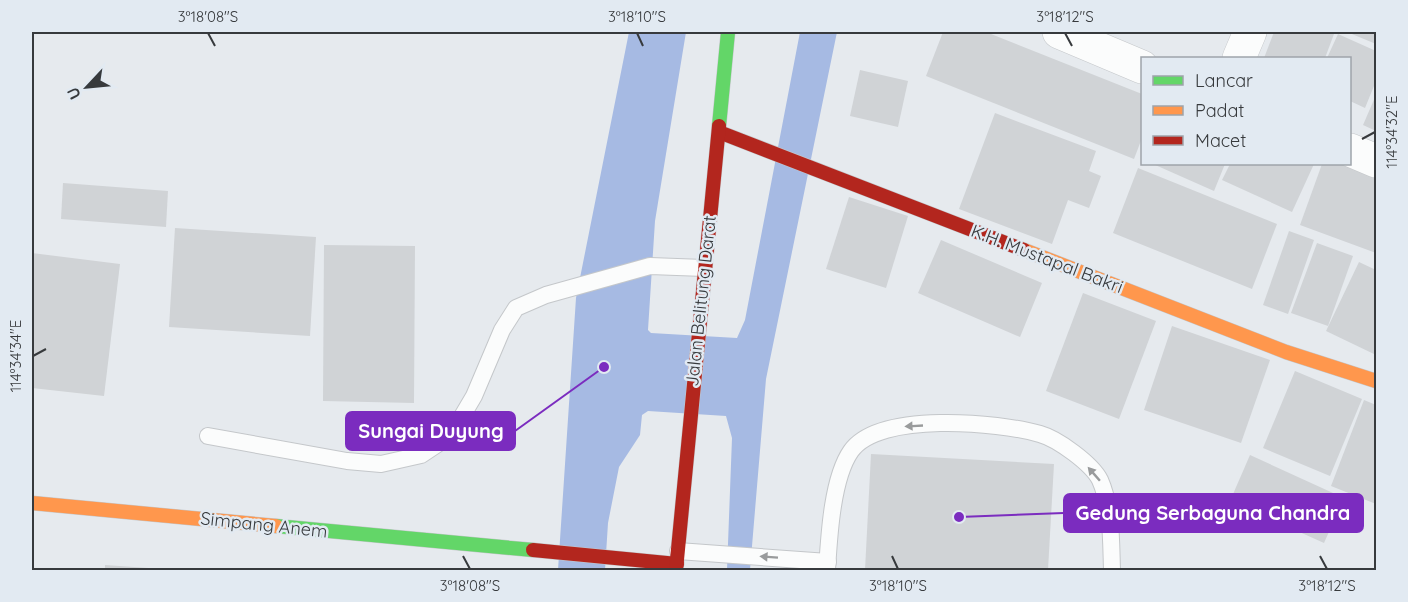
<svg xmlns="http://www.w3.org/2000/svg" width="1408" height="602" font-family="Quicksand,sans-serif">
	<rect width="100%" height="100%" fill="#e6eaee"/>
	<path fill="#a6bae3" d="M629 32H686L655 221 648 330 651 333 737 338 745 320 800 32H837L766 379 750 570H727L732 438 726 416 648 411 642 415 640 435 619 467 608 523 605 570H558L576 298Z"/>
	<g fill="#d0d3d6">
		<path d="M943 32H986L1142 94V138L1134 159 926 76Z"/>
		<path d="M1274 32H1329L1334 34 1325 58H1264Z"/>
		<path d="M1347 32H1376V44Z"/>
		<path d="M1338 34 1376 51V81L1365 108 1350 101V58H1327Z"/>
		<path d="M860 70 908 81 898 127 850 116Z"/>
		<path d="M1376 95V131L1363 125Z"/>
		<path d="M995 113 1096 151 1089 171 1101 176 1089 208 1068 200 1052 244 959 209Z"/>
		<path d="M1153 164H1225L1214 191Z"/>
		<path d="M1230 164H1314L1292 212 1222 180Z"/>
		<path d="M1322 164H1351L1376 173V253L1300 225Z"/>
		<path d="M1138 168 1277 224 1252 289 1113 233Z"/>
		<path d="M63 183 168 191 166 227 61 219Z"/>
		<path d="M849 197 908 216 886 288 826 269Z"/>
		<path d="M175 228 316 237 310 336 169 327Z"/>
		<path d="M1289 231 1314 240 1288 314 1263 305Z"/>
		<path d="M941 240 1042 283 1020 337 918 293Z"/>
		<path d="M1317 243 1353 256 1328 326 1291 313Z"/>
		<path d="M324 245 415 246 414 403 323 401Z"/>
		<path d="M32 253 120 264 104 396 32 388Z"/>
		<path d="M1359 262 1376 270V355L1326 331Z"/>
		<path d="M1083 293 1156 321 1119 419 1046 391Z"/>
		<path d="M1172 326 1270 360 1241 443 1144 410Z"/>
		<path d="M1295 371 1362 399 1330 476 1263 448Z"/>
		<path d="M1364 400 1376 405V504L1331 486Z"/>
		<path d="M871 454 1054 464 1048 570H865Z"/>
		<path d="M1250 455 1344 498 1324 543 1230 501Z"/>
		<path d="M105 565 163 569V570H105Z"/>
	</g>
	<g fill="none" stroke-linecap="round" stroke-linejoin="round">
		<defs>
			<g id="lane">
				<path d="M208 436 347 461 381 464 421 455 451 435 474 396 502 330 516 308 546 295 650 266 704 268"/>
				<path d="M678 551 828 562"/>
				<path d="M827 570C829 537 832 478 851 451 879 411 998 422 1040 434 1058 439 1092 464 1100 480 1112 507 1111 542 1112 570"/>
			</g>
			<g id="street">
				<path d="M1059 32 1142 67"/>
				<path d="M1239 58 1250 32"/>
				<path d="M1350 150 1376 161"/>
			</g>
			<g id="fast">
				<path d="M719 126 728 32"/>
				<path d="M276 526 533 550"/>
			</g>
			<g id="slow">
				<path d="M1024 250 1286 352 1376 381"/>
				<path d="M32 503 276 526"/>
			</g>
			<g id="jam">
				<path d="M719 132 1024 250"/>
				<path d="M533 550 677 564"/>
				<path d="M676 570 719 126"/>
			</g>
		</defs>
		<use href="#lane" stroke="#c4c7ca" stroke-width="18"/>
		<use href="#street" stroke="#c4c7ca" stroke-width="34"/>
		<use href="#fast" stroke="#c4c7ca" stroke-width="15"/>
		<use href="#slow" stroke="#c4c7ca" stroke-width="15"/>
		<use href="#jam" stroke="#c4c7ca" stroke-width="15"/>
		<use href="#lane" stroke="#fbfcfc" stroke-width="16"/>
		<use href="#street" stroke="#fbfcfc" stroke-width="33"/>
		<use href="#fast" stroke="#63d668" stroke-width="14"/>
		<use href="#slow" stroke="#ff974d" stroke-width="14"/>
		<use href="#jam" stroke="#b3261e" stroke-width="14"/>
	</g>
	<defs><path id="oneway-solid" d="M-6-.8H1V-3.2L6.5 0L1 3.2V.8H-6Z" transform="scale(1.5)"/></defs>
	<g fill="#999b9c">
		<use href="#oneway-solid" transform="translate(914 426) rotate(177)"/>
		<use href="#oneway-solid" transform="translate(1094 474) rotate(-131)"/>
		<use href="#oneway-solid" transform="translate(769 557) rotate(-176)"/>
	</g>
	<path fill="none" stroke="#373a3d" stroke-width="2" d="M208 33 215 46M637 33 643 46M1065 33 1072 46M1362 139 1375 132M33 356 46 349M463 556 470 569M892 556 898 569M1320 556 1327 569"/>
	<g text-anchor="middle" stroke-width="5" stroke-linejoin="round" paint-order="stroke">
		<g font-size="18" fill="#373a3d" stroke="#e2eaf2">
			<text transform="translate(1047 259) rotate(21)" y="6">K.H. Mustapal Bakri</text>
			<text transform="translate(701 301) rotate(-84)" y="6">Jalan Belitung Darat</text>
			<text transform="translate(264 525) rotate(6)" y="6">Simpang Anem</text>
		</g>
	</g>
	<path fill="none" stroke="#7b2cbf" stroke-width="2" d="M604 367L515 431M959 517L1064 513"/>
	<g fill="#7b2cbf" stroke="#e2eaf2" stroke-width="2">
		<circle cx="604" cy="367" r="6"/>
		<circle cx="959" cy="517" r="6"/>
	</g>
	<g fill="#7b2cbf" stroke="#7b2cbf" stroke-width="2">
		<rect x="346" y="412" width="169" height="38" rx="6"/>
		<rect x="1064" y="494" width="299" height="38" rx="6"/>
	</g>
	<g font-size="20" text-anchor="middle" font-weight="bold" fill="#fff">
		<text x="431" y="438">Sungai Duyung</text>
		<text x="1213" y="520">Gedung Serbaguna Chandra</text>
	</g>
	<rect width="1408" height="602" fill="none" stroke="#e2eaf2" stroke-width="66"/>
	<rect x="1141" y="57" width="210" height="108" fill="#e2eaf2" stroke="#9ea4aa" stroke-width="1.5"/>
	<rect x="1153" y="76" width="30" height="9" fill="#63d668" stroke="#9ea4aa" stroke-width="1.5"/>
	<text x="1195" y="87" font-size="18" fill="#373a3d">Lancar</text>
	<rect x="1153" y="106" width="30" height="9" fill="#ff974d" stroke="#9ea4aa" stroke-width="1.5"/>
	<text x="1195" y="117" font-size="18" fill="#373a3d">Padat</text>
	<rect x="1153" y="136" width="30" height="9" fill="#b3261e" stroke="#9ea4aa" stroke-width="1.5"/>
	<text x="1195" y="147" font-size="18" fill="#373a3d">Macet</text>
	<g transform="translate(87 87) rotate(244)" stroke="#e2eaf2" stroke-width="4.5" paint-order="stroke">
	<path d="M0-4.5L10 22L0 15L-10 22Z" fill="#373a3d"/>
	<text y="-9" font-size="16" font-weight="bold" text-anchor="middle" fill="#373a3d">U</text>
	</g>
	<rect x="33" y="33" width="1342" height="536" fill="none" stroke="#373a3d" stroke-width="2"/>
	<g font-size="15" text-anchor="middle" fill="#373a3d">
		<text x="208" y="22">3°18'08"S</text>
		<text x="637" y="22">3°18'10"S</text>
		<text x="1065" y="22">3°18'12"S</text>
		<text transform="translate(1392 132) rotate(-90)" y="5">114°34'32"E</text>
		<text transform="translate(16 356) rotate(-90)" y="5">114°34'34"E</text>
		<text x="470" y="591">3°18'08"S</text>
		<text x="898" y="591">3°18'10"S</text>
		<text x="1327" y="591">3°18'12"S</text>
	</g>
</svg>
